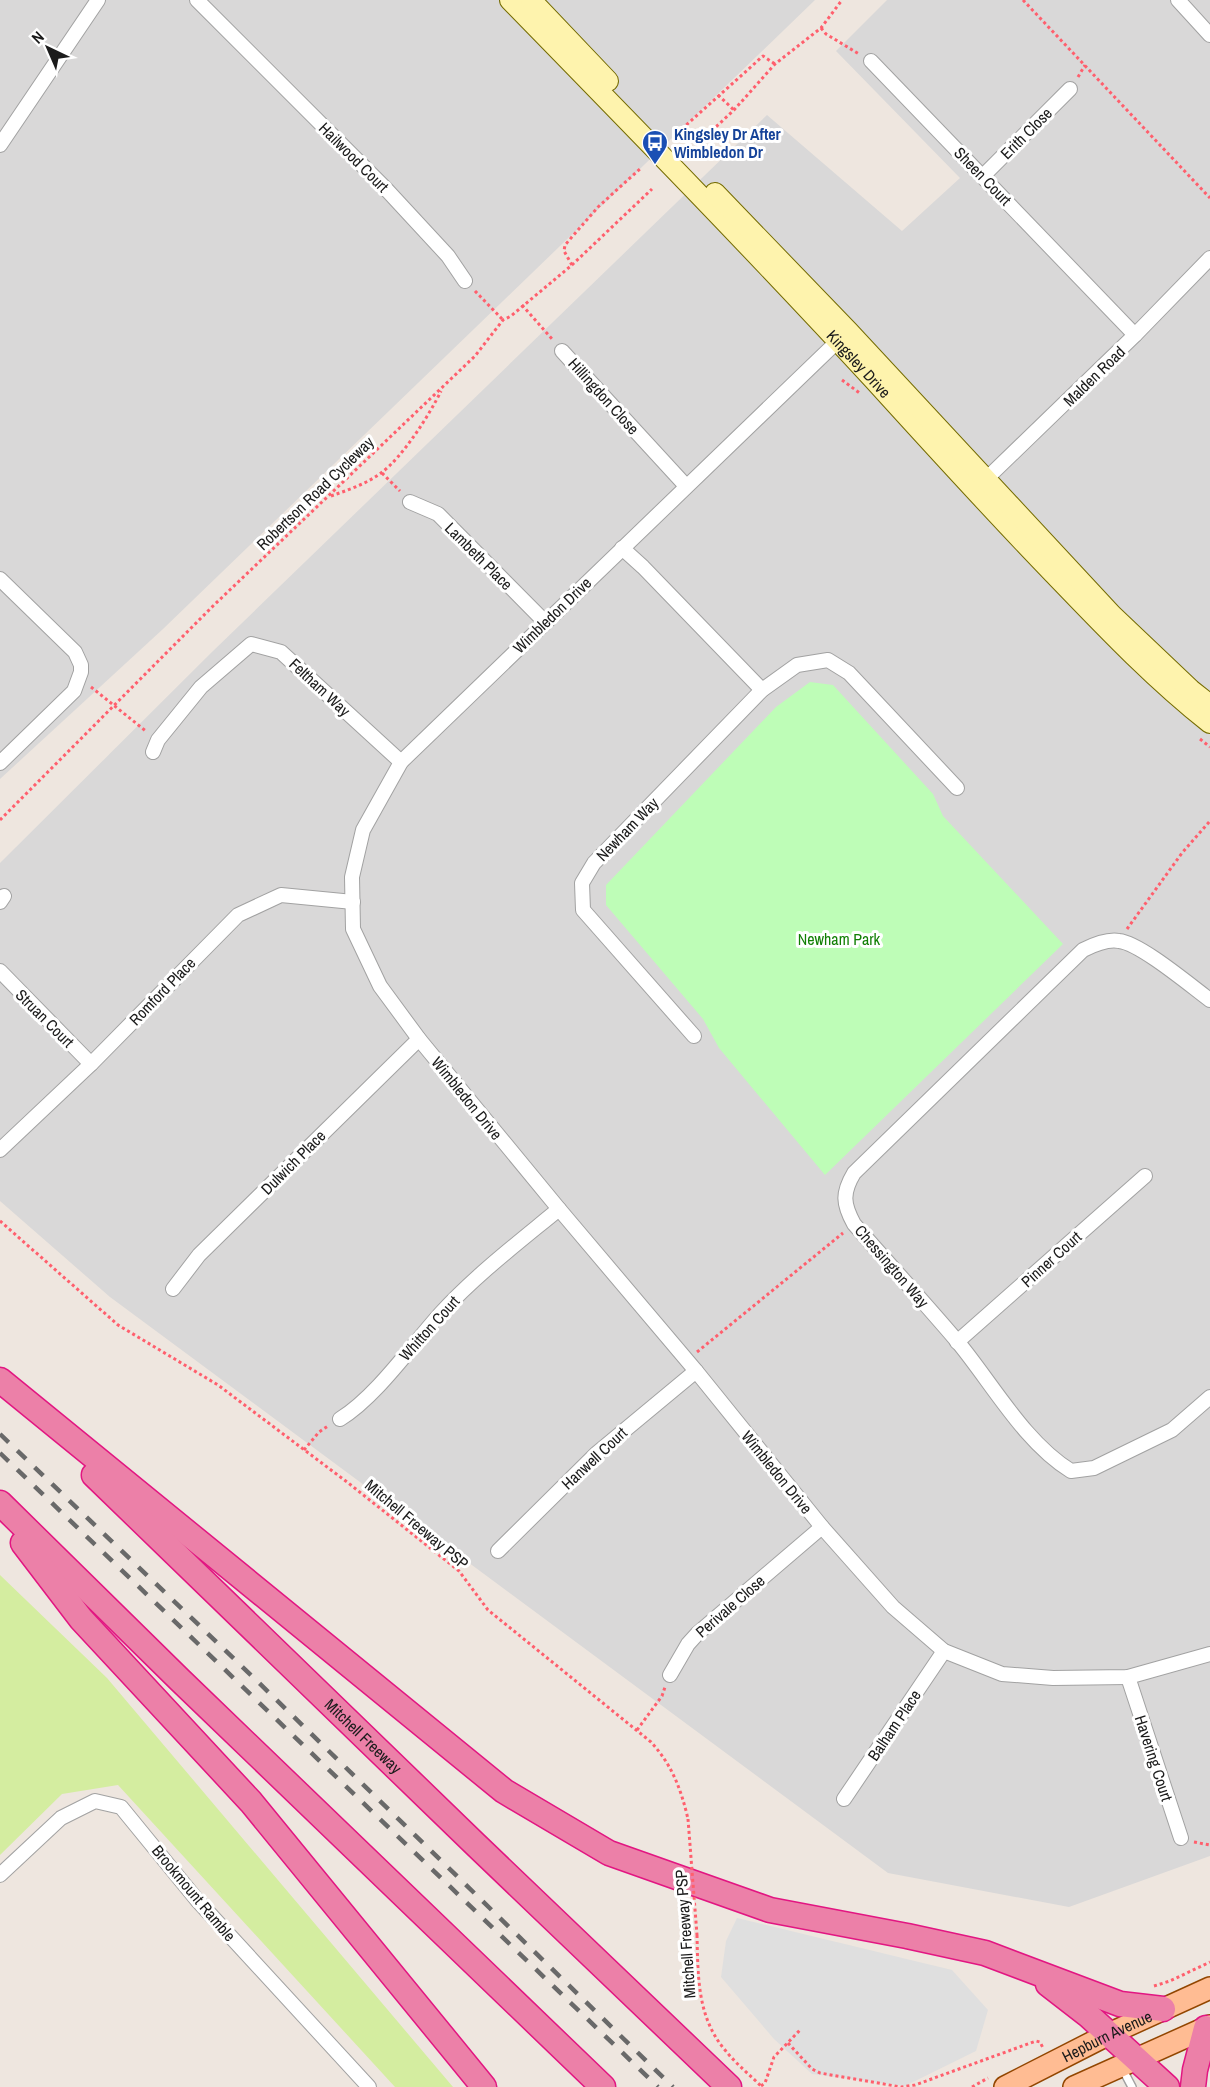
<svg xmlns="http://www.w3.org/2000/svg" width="1210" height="2087" font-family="'Archivo Narrow',sans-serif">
	<rect width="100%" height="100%" fill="#eee6df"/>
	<g fill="#d9d8d8">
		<path d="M0 0H815L163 629 0 779Z"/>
		<path d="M887 0H1210V1856L1069 1907 888 1873 110 1297 0 1201V863L213 651 767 115 902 231 960 178 836 51Z"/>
	</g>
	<path fill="#d4eda0" d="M0 1575 107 1678 453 2087H395L118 1785 62 1794 0 1855Z"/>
	<path fill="#befdb7" d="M810 682 833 685 933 794 943 816 1063 944 825 1175 719 1048 703 1019 606 905V885L776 707Z"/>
	<path fill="#dfdfdf" d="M737 1918 952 1970 988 2010 976 2051 905 2086 812 2074 774 2039 721 1977 726 1941Z"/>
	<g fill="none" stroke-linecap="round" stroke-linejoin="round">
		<defs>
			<path id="lane" d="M1122 2068 1132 2087"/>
			<g id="street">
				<path d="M197 0 386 189 448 256 465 281"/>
				<path d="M1178 0 1210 35"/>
				<path d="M871 61 1135 335"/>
				<path d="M0 145 98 0"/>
				<path d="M983 176 1070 89"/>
				<path d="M843 336 401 762 363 830 352 877 353 929 380 986 419 1039 559 1209 696 1371 822 1527 893 1607 944 1651 1002 1674 1053 1678 1128 1677 1210 1654"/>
				<path d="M562 351 686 486"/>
				<path d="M981 484 1135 335 1210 258"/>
				<path d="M410 502 438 514 545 622"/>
				<path d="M622 548 643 567 762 690"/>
				<path d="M0 579 75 652 81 665V672L74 691 0 763"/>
				<path d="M153 752 158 740 201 687 251 644 281 652 401 762"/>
				<path d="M0 902 4 896"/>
				<path d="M0 971 91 1064"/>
				<path d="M1210 1000C1191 986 1140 943 1119 941 1108 939 1093 945 1083 950L854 1173C842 1193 843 1204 854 1224 888 1263 923 1301 957 1341 992 1383 1024 1442 1071 1471L1094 1468 1172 1430 1210 1397"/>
				<path d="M694 1036 583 910 582 883 594 863 762 690 797 665 828 660 849 673 957 788"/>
				<path d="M0 1150 91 1064 238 915 281 895 353 902"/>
				<path d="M173 1289 199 1255 419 1039"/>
				<path d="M957 1342 1145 1176"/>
				<path d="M340 1419C376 1397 412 1345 441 1313 477 1274 519 1242 559 1209"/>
				<path d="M498 1551 596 1454 696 1371"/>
				<path d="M670 1675 688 1644 698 1633 822 1527"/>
				<path d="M1128 1677 1181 1838"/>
				<path d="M844 1799 944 1651"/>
				<path d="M0 1875 61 1818 95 1801 121 1807 197 1900 369 2087"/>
			</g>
			<g id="secondary">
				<path id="s1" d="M510 0C633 126 755 251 874 380 933 445 992 510 1053 573 1103 625 1153 678 1210 723"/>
				<path d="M531 0 608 81"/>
				<path d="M715 193 848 331 1112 615 1191 690 1210 705"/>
			</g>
			<g id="primary">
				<path id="s2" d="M1005 2087 1109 2034 1210 1988"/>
				<path d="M1074 2087 1210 2026"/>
			</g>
			<g id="highway">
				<path d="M0 1380 504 1791 609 1853 770 1910 907 1936 985 1953 1120 2004 1163 2009"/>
				<path id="s3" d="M94 1475 475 1844 729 2087"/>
				<path d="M0 1503 180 1680 603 2087"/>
				<path d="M23 1543 81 1619 251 1802 484 2087"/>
				<path d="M1048 1984 1088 2015 1167 2087"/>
				<path d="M1193 2087 1195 2070 1206 2028"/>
			</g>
		</defs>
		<use href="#lane" stroke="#a2a2a2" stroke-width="10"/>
		<use href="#street" stroke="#a2a2a2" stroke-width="16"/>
		<use href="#secondary" stroke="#746b00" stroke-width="22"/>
		<use href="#primary" stroke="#924600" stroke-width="24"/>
		<use href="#highway" stroke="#e21682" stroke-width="27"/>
		<g stroke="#ff5f6d" stroke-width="3" stroke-dasharray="3 3" stroke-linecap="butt">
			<path d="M1023 0 1210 198"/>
			<path d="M821 28 826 34 859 54"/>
			<path d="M1078 77 1085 65"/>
			<path d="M718 95 734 110"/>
			<path d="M673 137 763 56 775 64"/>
			<path d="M703 139 734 110 775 64 821 28 842 0"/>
			<path d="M572 265 564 251 565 245 598 207 642 167"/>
			<path d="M475 291 503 320"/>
			<path d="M522 305 553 340"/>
			<path d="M842 380 861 394"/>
			<path d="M382 473 400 491"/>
			<path d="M331 496C348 490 366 484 381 473 402 458 430 414 441 391"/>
			<path d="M91 687 147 732"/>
			<path d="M1200 739 1210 747"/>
			<path d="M0 820 213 606 475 356 503 320 511 316 572 265 652 189"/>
			<path d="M1127 929 1182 853 1210 821"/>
			<path d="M0 1221 118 1325 218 1385 347 1482 459 1571 488 1610 651 1742C672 1765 681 1789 688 1819"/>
			<path d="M697 1352 843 1233"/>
			<path d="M304 1450 319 1432 328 1426"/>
			<path d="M637 1730 662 1696 665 1687"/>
			<path d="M1194 1842 1210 1845"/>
			<path d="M697 1935C698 1976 697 2017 725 2050 736 2064 750 2075 762 2087"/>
			<path d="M1154 1986 1170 1981 1210 1962"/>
			<path d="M788 2043 812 2069 820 2073 901 2087 915 2085 1036 2041 1040 2042 1043 2048"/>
			<path d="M761 2086 765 2083 774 2057 800 2030"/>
			<path d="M972 2087 988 2078"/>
		</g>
		<use href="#lane" stroke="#fff" stroke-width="7"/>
		<use href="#street" stroke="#fff" stroke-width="14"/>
		<use href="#secondary" stroke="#fef3ad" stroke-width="20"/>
		<use href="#primary" stroke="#ffbc93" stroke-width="21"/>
		<use href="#highway" stroke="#ec80a8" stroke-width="24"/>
		<g stroke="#696969" stroke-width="4.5" stroke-dasharray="12 12" stroke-linecap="butt">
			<path d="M0 1434 254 1678 673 2087"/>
			<path d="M0 1453 658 2087"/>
		</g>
		<path stroke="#ff5f6d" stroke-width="3" stroke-dasharray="3 3" stroke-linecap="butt" d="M688 1819 697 1935"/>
	</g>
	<defs>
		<symbol id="bus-pin" viewBox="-11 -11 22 30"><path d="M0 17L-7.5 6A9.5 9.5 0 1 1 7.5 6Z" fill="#1a4fb4" stroke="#fff"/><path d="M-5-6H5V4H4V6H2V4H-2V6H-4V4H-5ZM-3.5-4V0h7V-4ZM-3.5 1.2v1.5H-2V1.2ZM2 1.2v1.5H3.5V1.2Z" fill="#fff"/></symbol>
	</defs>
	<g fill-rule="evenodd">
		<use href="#bus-pin" x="640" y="128" width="30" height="40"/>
	</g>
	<g text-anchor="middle" stroke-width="6" stroke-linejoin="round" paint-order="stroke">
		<g font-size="16" fill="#1b1b1b" stroke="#fff">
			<text transform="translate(1026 133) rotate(-45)" y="6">Erith Close</text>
			<text transform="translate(354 157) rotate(45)" y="6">Hailwood Court</text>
			<text transform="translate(983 176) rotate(46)" y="6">Sheen Court</text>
			<text dy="6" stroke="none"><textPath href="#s1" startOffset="504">Kingsley Drive</textPath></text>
			<text transform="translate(1094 376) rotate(-44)" y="6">Malden Road</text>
			<text transform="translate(604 396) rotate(48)" y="6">Hillingdon Close</text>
			<text transform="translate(315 493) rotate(-44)" y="6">Robertson Road Cycleway</text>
			<text transform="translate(479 556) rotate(45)" y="6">Lambeth Place</text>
			<text transform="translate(552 615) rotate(-44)" y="6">Wimbledon Drive</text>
			<text transform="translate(320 687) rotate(43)" y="6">Feltham Way</text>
			<text transform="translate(627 829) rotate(-46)" y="6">Newham Way</text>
			<text transform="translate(162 991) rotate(-46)" y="6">Romford Place</text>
			<text transform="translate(45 1018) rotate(45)" y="6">Struan Court</text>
			<text transform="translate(467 1098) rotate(51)" y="6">Wimbledon Drive</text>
			<text transform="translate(293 1162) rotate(-45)" y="6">Dulwich Place</text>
			<text transform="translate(1051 1259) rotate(-42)" y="6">Pinner Court</text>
			<text transform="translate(892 1266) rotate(49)" y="6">Chessington Way</text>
			<text transform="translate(429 1328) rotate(-48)" y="6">Whitton Court</text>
			<text transform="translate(594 1458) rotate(-43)" y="6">Hanwell Court</text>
			<text transform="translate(777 1472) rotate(51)" y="6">Wimbledon Drive</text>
			<text transform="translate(417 1524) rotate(40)" y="6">Mitchell Freeway PSP</text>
			<text transform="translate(730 1606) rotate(-41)" y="6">Perivale Close</text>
			<text transform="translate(894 1725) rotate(-56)" y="6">Balham Place</text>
			<text dy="6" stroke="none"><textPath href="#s3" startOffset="375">Mitchell Freeway</textPath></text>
			<text transform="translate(1154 1758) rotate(72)" y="6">Havering Court</text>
			<text transform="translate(194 1893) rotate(50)" y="6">Brookmount Ramble</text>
			<text transform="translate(685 1934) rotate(-94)" y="6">Mitchell Freeway PSP</text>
			<text dy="6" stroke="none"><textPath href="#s2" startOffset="114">Hepburn Avenue</textPath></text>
		</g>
		<g font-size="16" font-weight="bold" fill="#164399" stroke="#fff" text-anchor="start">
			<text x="674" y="140">Kingsley Dr After<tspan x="674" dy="18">Wimbledon Dr</tspan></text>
		</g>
		<g font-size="16" fill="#107f03" stroke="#fff">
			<text x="839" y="945">Newham Park</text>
		</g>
	</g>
	<g transform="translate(48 48) rotate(316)" stroke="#ffffff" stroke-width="4.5" paint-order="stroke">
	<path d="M0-4.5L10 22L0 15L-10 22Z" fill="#1b1b1b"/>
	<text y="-9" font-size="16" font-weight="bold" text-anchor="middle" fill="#1b1b1b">N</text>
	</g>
</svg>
